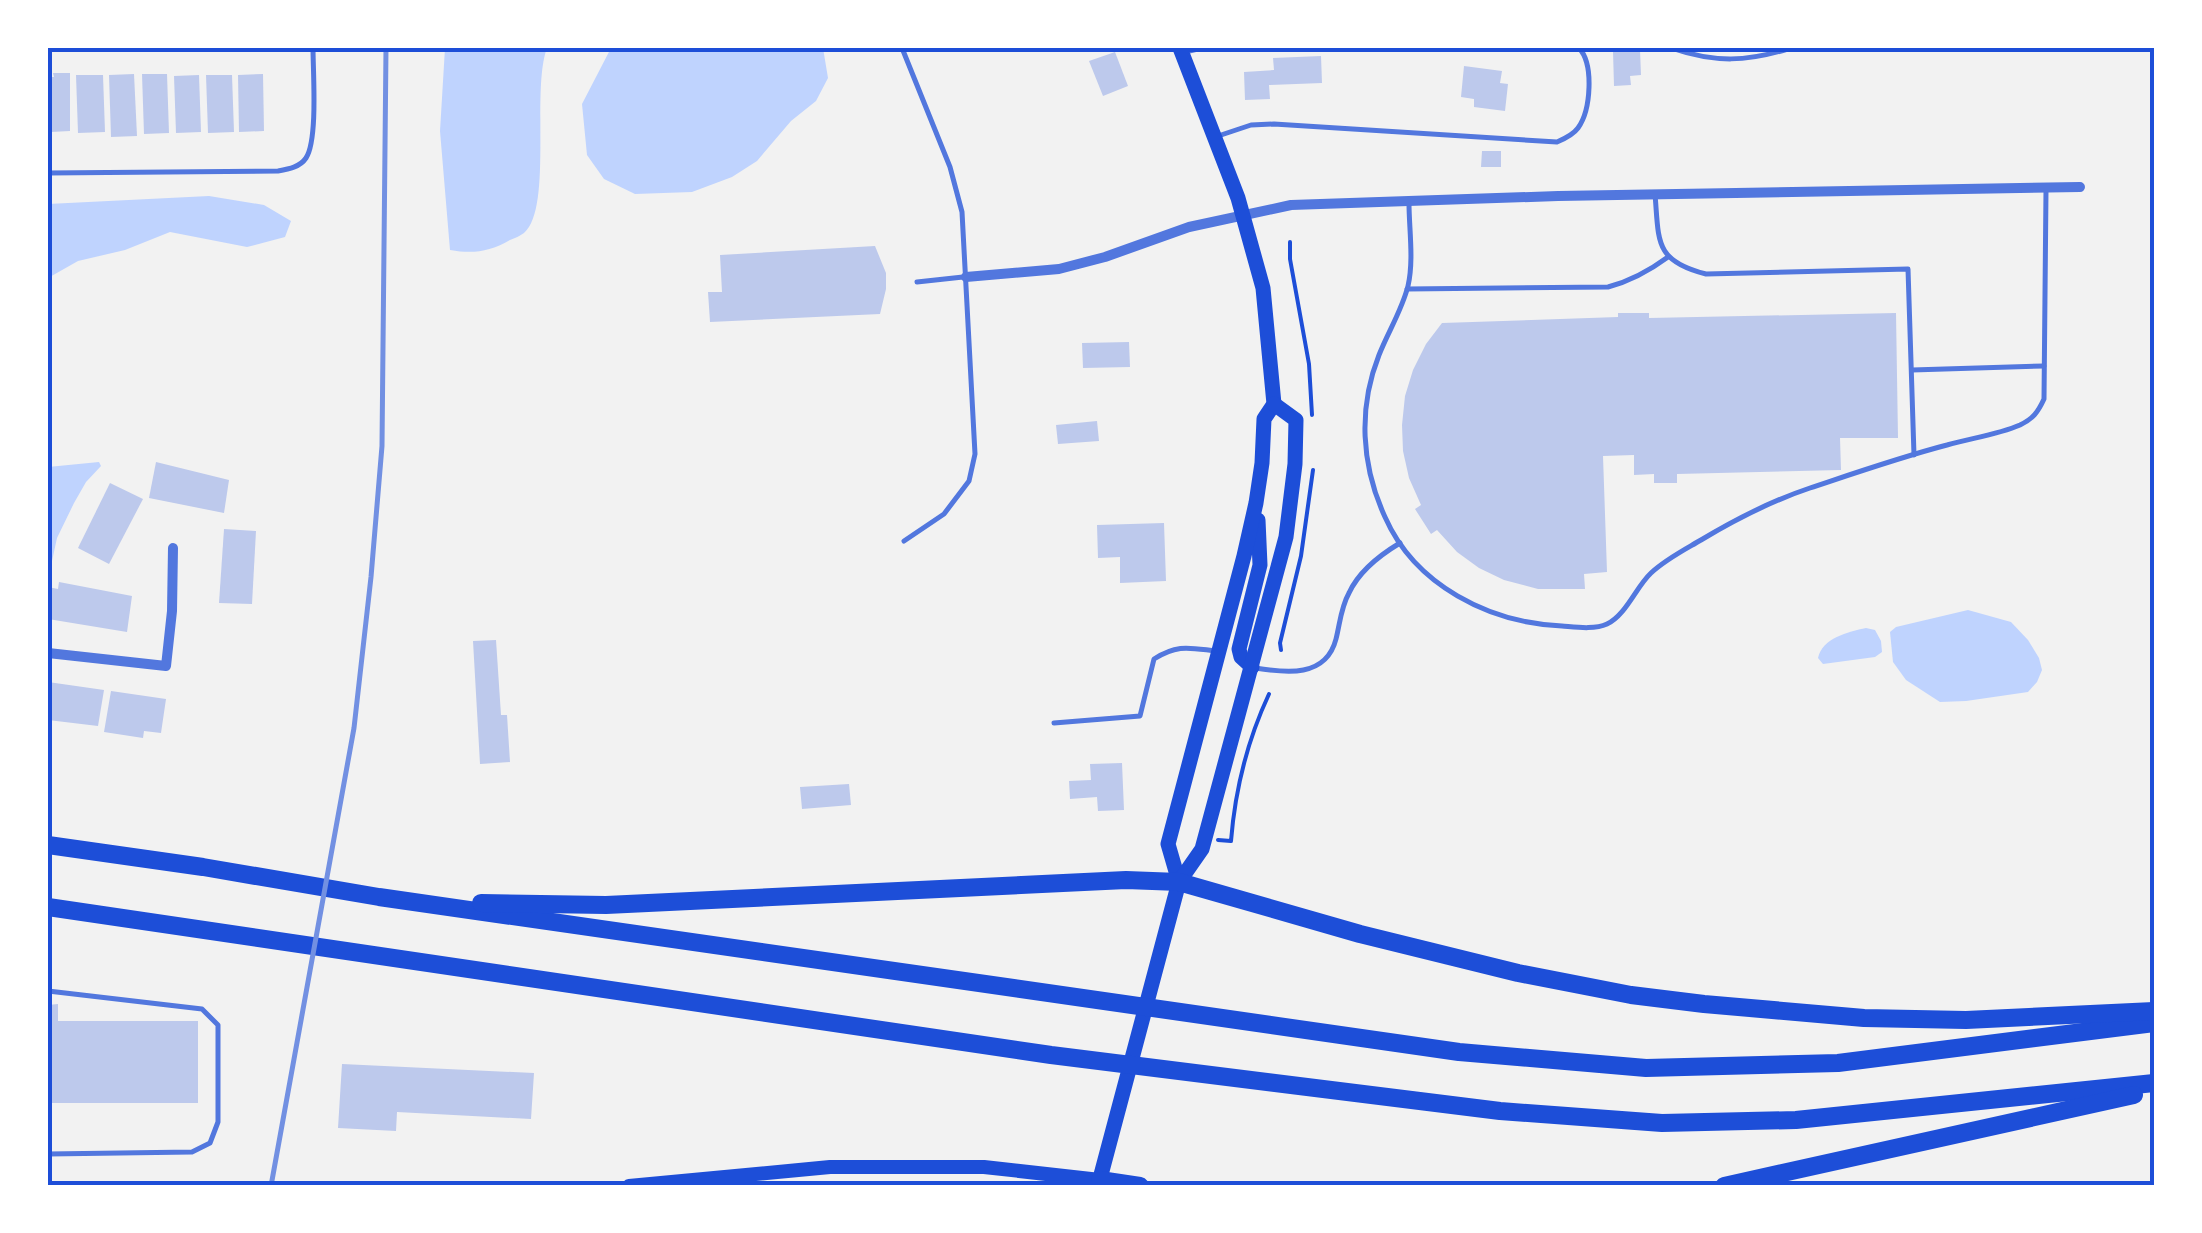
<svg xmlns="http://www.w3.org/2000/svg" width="2202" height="1233" font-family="'IBM Plex Serif',serif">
	<rect width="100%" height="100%" fill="#f2f2f2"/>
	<g fill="#bfd3fe">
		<path d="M445 48H547C531 90 553 208 524 233 520 236 515 238 510 240 489 252 473 254 450 250L440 131Z"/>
		<path d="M611 48H823L828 78 816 101 791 121 757 161 732 177 692 192 635 194 604 179 587 155 582 104Z"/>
		<path d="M209 196 264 205 291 221 285 237 247 247 170 232 125 250 78 261 48 278V204Z"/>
		<path d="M99 462 101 466 86 482 74 503 57 538 52 561 48 560V467Z"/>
		<path d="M1968 610 2011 622 2028 640 2039 658 2042 670 2037 682 2028 692 1966 701 1940 702 1906 680 1893 662 1890 632 1896 627Z"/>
		<path d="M1866 628 1875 630 1881 641 1882 652 1875 657 1823 664 1818 658C1822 638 1848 632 1866 628Z"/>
	</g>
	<g fill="#bdc9ec">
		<path d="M1640 50 1641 75 1630 76 1631 85 1614 86 1613 51Z"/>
		<path d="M1115 52 1128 86 1103 96 1089 61Z"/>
		<path d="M1321 56 1322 83 1269 85 1270 99 1245 100 1244 72 1274 70 1273 58Z"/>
		<path d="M1464 66 1502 71 1500 83 1508 84 1505 111 1474 107V99L1461 97Z"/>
		<path d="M53 73H70V131L51 132V110H48V77H54Z"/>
		<path d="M134 74 137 136 111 137 109 75Z"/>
		<path d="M142 74H167L169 133 144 134Z"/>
		<path d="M263 74 264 131 239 132 238 75Z"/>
		<path d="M76 75H103L105 132 78 133Z"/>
		<path d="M199 75 201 132 176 133 174 76Z"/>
		<path d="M206 75H232L234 132 208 133Z"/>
		<path d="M1482 151H1501V167H1481Z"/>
		<path d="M875 246 886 273V289L880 314 710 322 708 292H722L720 255Z"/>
		<path d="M1618 313H1649V318L1896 313 1898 438H1840L1841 470 1677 474V483H1654V474L1634 475V455L1603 456 1607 572 1584 574 1585 589H1538L1504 580 1479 568 1457 552 1437 530 1431 534 1415 509 1421 505 1409 478 1403 451 1402 425 1405 396 1413 370 1426 344 1442 323 1618 317Z"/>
		<path d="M1129 342 1130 367 1083 368 1082 343Z"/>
		<path d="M1097 421 1099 441 1058 444 1056 425Z"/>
		<path d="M156 462 229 480 224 513 149 498Z"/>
		<path d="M110 483 143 499 109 564 78 548Z"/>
		<path d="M1164 523 1166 581 1120 583V557L1098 558 1097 525Z"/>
		<path d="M224 529 256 531 252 604 219 603Z"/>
		<path d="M59 582 132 596 127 632 48 619V587L58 589Z"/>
		<path d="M496 640 501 715H507L510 762 480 764 473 641Z"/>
		<path d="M48 682 104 690 98 726 48 720Z"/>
		<path d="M111 691 166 699 161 733 144 731 143 738 104 732Z"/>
		<path d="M1122 763 1124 810 1098 811 1097 797 1070 799 1069 781 1091 780 1090 764Z"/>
		<path d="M849 784 851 805 802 809 800 787Z"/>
		<path d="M58 1004V1021H198V1103H48V1005Z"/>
		<path d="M342 1064 534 1073 531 1119 397 1112 396 1131 338 1128Z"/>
	</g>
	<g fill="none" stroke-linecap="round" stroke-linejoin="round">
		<g stroke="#1d4ed8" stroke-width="4">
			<path d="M1290 242V259L1309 364 1312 415"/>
			<path d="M1281 650 1280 643 1301 556 1313 470"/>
			<path d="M1218 840 1231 841C1235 791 1248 739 1269 694"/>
		</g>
		<g stroke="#5277de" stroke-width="5">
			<path d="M902 48 950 167 962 212 975 454 969 481 944 514 904 541"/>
			<path d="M1671 48C1715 63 1747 62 1791 48"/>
			<path d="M1185 52 1202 48"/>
			<path d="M1218 136 1251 125 1274 124 1557 142C1564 139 1573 135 1578 128 1591 110 1594 64 1579 48"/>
			<path d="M48 173 278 171C289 169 300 167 306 158 318 140 313 72 313 48"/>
			<path d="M1655 194C1659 241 1654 261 1706 274L1908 269 1914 455"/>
			<path d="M1409 203C1409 229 1414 260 1408 286 1402 310 1388 332 1379 355 1358 408 1361 465 1385 517 1415 585 1489 623 1562 626 1575 627 1594 630 1607 624 1626 615 1636 587 1651 573 1666 559 1684 550 1701 540 1736 519 1771 501 1810 488 1855 473 1901 457 1947 445 1971 438 1997 435 2020 425 2033 419 2038 412 2044 399L2046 190"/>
			<path d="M917 282 963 277"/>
			<path d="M1407 289 1608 287C1631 281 1649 271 1668 257"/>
			<path d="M1912 370 2044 366"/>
			<path d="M1255 668C1286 673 1326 678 1336 639 1340 623 1341 607 1349 593 1359 571 1380 555 1400 543"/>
			<path d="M1054 723 1140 716 1154 659C1178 644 1189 648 1216 651"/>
			<path d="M48 991 202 1009 218 1025V1122L210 1143 192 1152 48 1154"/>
		</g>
		<g stroke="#5277de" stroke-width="10">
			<path d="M966 277 1059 269 1105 257 1189 227 1291 205 1558 196 2080 187"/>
			<path d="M48 653 166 666 172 611 173 548"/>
		</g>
		<path stroke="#1d4ed8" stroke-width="14" d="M629 1186 830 1167H984L1100 1180"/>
		<g stroke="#1d4ed8" stroke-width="15">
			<path d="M1252 667 1241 657 1239 649 1260 565 1258 520"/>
			<path d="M1179 882 1168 844 1244 556 1256 503 1262 463 1264 419 1274 404 1263 288 1238 198 1180 48"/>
			<path d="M1098 1186 1179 882 1202 849 1286 537 1295 464 1296 420 1274 404"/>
		</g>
		<g stroke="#1d4ed8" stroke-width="18">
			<path d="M48 845 203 867 379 897 1459 1052 1646 1068 1838 1063 2154 1023"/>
			<path d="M481 903 606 905 1126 880 1179 882 1360 934 1518 973 1631 995 1704 1004 1864 1018 1966 1020 2154 1011"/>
			<path d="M48 907 1051 1055 1500 1111 1662 1123 1796 1120 2154 1083"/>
			<path d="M1100 1180 1140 1186"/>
			<path d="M1724 1186 2134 1095"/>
		</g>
		<path stroke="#7290e2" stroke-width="5" d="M271 1186 354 728 371 577 382 446 386 48"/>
	</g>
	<rect width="2202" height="1233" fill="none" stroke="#ffffff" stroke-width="100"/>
	<rect x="50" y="50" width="2102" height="1133" fill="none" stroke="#1d4ed8" stroke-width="4"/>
</svg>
